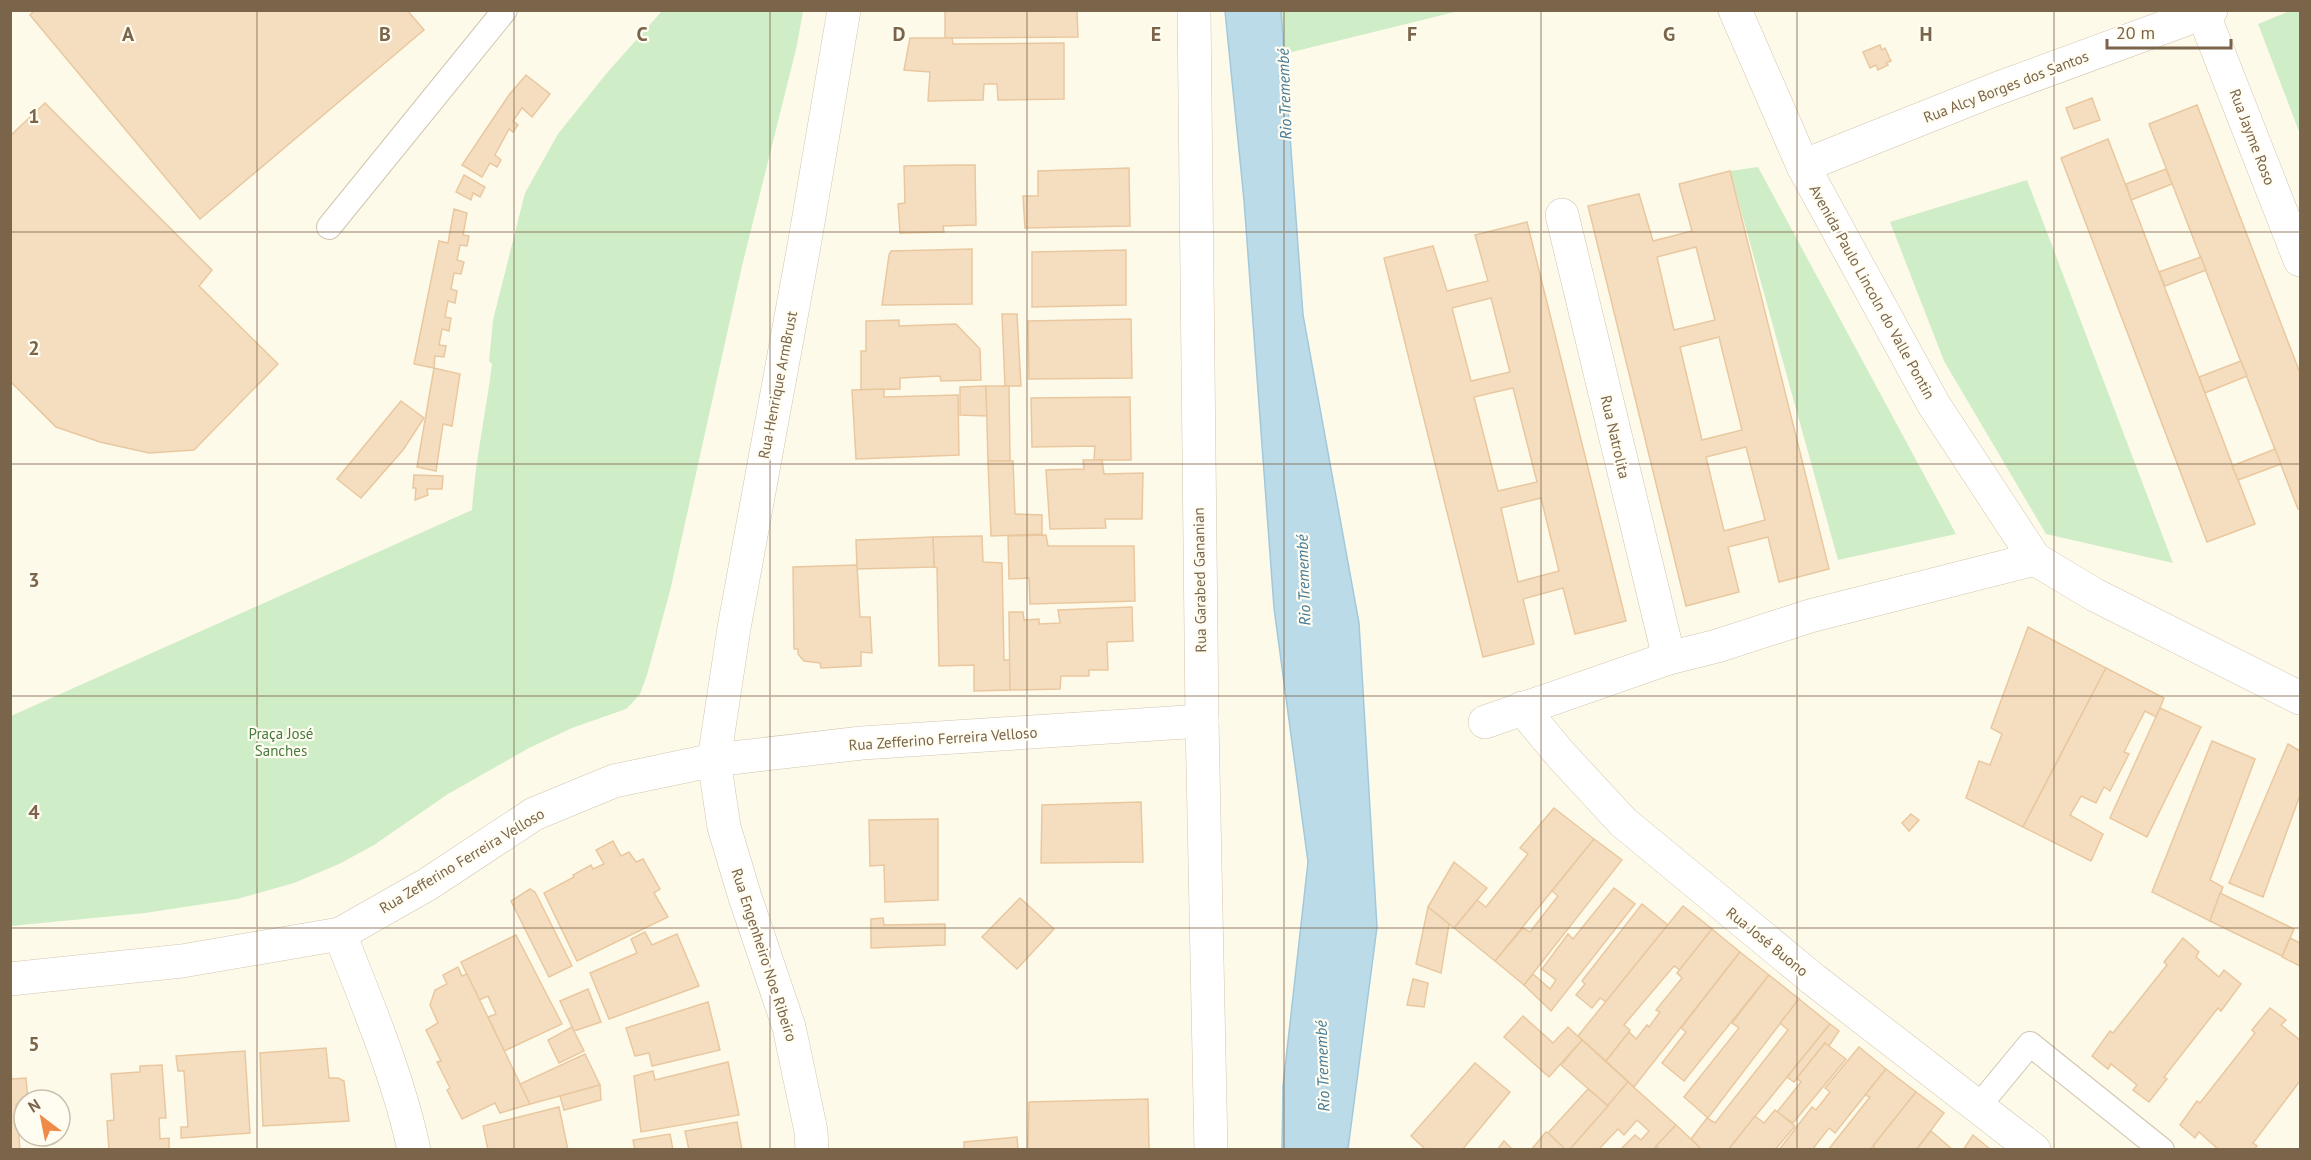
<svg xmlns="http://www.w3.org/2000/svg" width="2311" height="1160" font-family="'PT Sans',sans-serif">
	<rect width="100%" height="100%" fill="#fefaea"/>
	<g fill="#cfedc6">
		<path d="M1281 10 1459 11 1284 54Z"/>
		<path d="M2292 10 2300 11V134L2258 24Z"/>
		<path d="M662 11H803L797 45 742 266 670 591 647 675 640 694 633 702 626 709 572 728 529 748 448 794 374 845 339 864 294 883 237 899 145 913 11 926V716L472 510C475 461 486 413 492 364L489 361 493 320 525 193 558 134 606 74Z"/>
		<path d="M1758 167 1956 534 1838 560 1730 171Z"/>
		<path d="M2027 180 2173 563 2046 534 1944 361 1890 222Z"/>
	</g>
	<path fill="#bcdbe9" stroke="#a2c8dc" stroke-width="1.5" d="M1225 11H1281L1303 315 1359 623 1377 927 1348 1149H1282L1283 1086 1308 862 1274 608 1244 200Z"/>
	<g fill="#f5dec0" stroke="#e9c89f" stroke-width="1.5" fill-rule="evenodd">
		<path d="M35 10H407L424 30 200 219 30 15Z"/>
		<path d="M945 10H1077L1078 37 945 38Z"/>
		<path d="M910 38H952L953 44 1064 43V99L998 100 997 84H984L983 100 928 101 930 72 904 70Z"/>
		<path d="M1880 45 1882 50 1885 48 1891 61 1886 63 1888 65 1878 70 1876 65 1870 68 1863 52Z"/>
		<path d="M526 75 550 94 532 117 522 108 513 121 518 125 513 132 509 129 495 155 501 160 497 167 490 163 482 177 462 165 509 95Z"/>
		<path d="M2092 98 2100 120 2074 129 2066 108Z"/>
		<path d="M45 103 212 270 199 286 278 364 194 450 149 453 100 442 56 427 10 381V136Z"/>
		<path d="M2197 105 2300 373V508L2298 509 2149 124Z"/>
		<path d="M2108 139 2255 524 2207 542 2061 158Z"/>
		<path d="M956 165H975L976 225 943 226 944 232 900 233 898 204 905 203 904 166Z"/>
		<path d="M1129 168 1130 226 1025 228 1023 196H1038V171Z"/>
		<path d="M2166 169 2172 184 2131 200 2126 184Z"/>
		<path d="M1730 171 1829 569 1779 582 1768 537 1728 547 1739 592 1686 606 1588 206 1639 194 1653 241 1692 231 1679 184ZM1696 247 1715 320 1674 330 1657 257ZM1719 337 1742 430 1702 440 1680 347ZM1746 447 1765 520 1724 531 1706 457Z"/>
		<path d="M464 175 485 187 480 197 473 193 471 200 456 192Z"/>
		<path d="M454 209 467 213 463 235 469 236 467 246 460 245 457 260 464 262 461 274 454 273 451 289 457 291 455 303 448 301 445 317 451 318 449 331 442 329 439 345 446 346 444 357 435 356 434 368 414 364 439 241 448 243Z"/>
		<path d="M1527 222 1626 621 1575 634 1563 588 1523 599 1534 644 1483 657 1384 258 1433 246 1447 291 1488 281 1475 235ZM1491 298 1510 372 1471 381 1452 308ZM1513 388 1537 482 1498 491 1474 397ZM1541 498 1559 571 1518 582 1501 508Z"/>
		<path d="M972 249V304L882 305 889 255 891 251Z"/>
		<path d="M1126 250V305L1032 307V252Z"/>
		<path d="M2201 257 2206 270 2165 286 2159 272Z"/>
		<path d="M1002 314H1017L1021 386H1005Z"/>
		<path d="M1131 319 1132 378 1029 379 1028 321Z"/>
		<path d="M899 320V326L956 324 980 349 981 380 941 381 940 376 900 378V389L861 390V351H866V321Z"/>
		<path d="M2241 361 2247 376 2205 393 2199 377Z"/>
		<path d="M434 368 460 374 452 426 443 424 436 471 417 467Z"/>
		<path d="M986 386 987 416 960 415V387Z"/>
		<path d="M986 386H1009L1010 461H988Z"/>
		<path d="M884 389V397L958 395 959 455 856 459 852 390Z"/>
		<path d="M1130 397 1131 460H1094L1095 446 1032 447 1031 398Z"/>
		<path d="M401 401 424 418 403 450 361 498 337 479Z"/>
		<path d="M2275 449 2281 464 2238 480 2232 466Z"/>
		<path d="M1083 460H1102L1104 474 1143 473 1142 519H1105L1106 528 1050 529 1046 470 1084 469Z"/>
		<path d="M988 461H1013L1015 514 1042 515V534L991 536Z"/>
		<path d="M414 475 443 476 442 489H427L428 495 415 500 416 488H413Z"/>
		<path d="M1046 535 1048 546H1134L1135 601 1030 604 1029 578 1009 579 1008 536Z"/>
		<path d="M982 536 983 562 1002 563 1004 660H1010V690L974 691V665L939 666 937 568 934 567 933 537Z"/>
		<path d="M933 537 934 567 857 569 856 540Z"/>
		<path d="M857 565 860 617H870L872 653 861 652V666L821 668 820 663 804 661 798 654V649H794L793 567Z"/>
		<path d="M1132 607 1133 641 1107 642 1108 670H1089V676H1061L1060 689 1010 690 1009 612H1023L1024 620 1039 619V624L1060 623 1058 610Z"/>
		<path d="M2028 627 2106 668 2023 827 1966 798 1979 761 1990 765 2002 734 1991 728Z"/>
		<path d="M2106 668 2164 698 2156 717 2145 711 2124 752 2129 754 2110 791 2104 787 2096 803 2081 796 2070 815 2103 834 2091 861 2023 827Z"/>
		<path d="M2160 708 2201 727 2147 837 2110 818Z"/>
		<path d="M2212 741 2255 759 2210 880 2223 887 2210 921 2152 892Z"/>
		<path d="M2288 744 2300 751V795L2263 897 2229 883Z"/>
		<path d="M1141 802 1143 862 1041 863 1042 805Z"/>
		<path d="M1554 808 1594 839 1495 961 1454 928 1477 900 1486 907 1528 854 1520 848Z"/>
		<path d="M1911 814 1919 820 1909 831 1902 823Z"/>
		<path d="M938 819V900L885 902 884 865 870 866 869 820Z"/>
		<path d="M1594 839 1622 860 1524 985 1495 961 1523 928 1530 932 1558 896 1552 891Z"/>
		<path d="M613 841 621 856 629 852 636 862 643 859 660 889 654 893 668 917 577 961 544 893 574 877 573 875 591 865 593 869 604 864 596 850Z"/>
		<path d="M1454 862 1487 888 1454 928 1428 907Z"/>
		<path d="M1614 888 1635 904 1551 1011 1524 985 1533 974 1550 989 1556 980 1542 969 1568 934 1573 939Z"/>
		<path d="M530 889 535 892 572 966 549 977 511 901Z"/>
		<path d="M2220 893 2294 929 2282 956 2210 921Z"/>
		<path d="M1020 898 1054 929 1017 969 982 937Z"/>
		<path d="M1642 904 1668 925 1606 1002 1600 998 1592 1008 1576 995 1585 984 1582 981Z"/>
		<path d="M1683 906 1712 929 1680 970 1674 966 1624 1025 1630 1030 1629 1032 1606 1061 1578 1036Z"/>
		<path d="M1428 907 1449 924 1441 973 1416 964Z"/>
		<path d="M883 918 884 925 945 924V945L871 948V919Z"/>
		<path d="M1712 929 1740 952 1634 1087 1606 1061 1629 1032 1636 1039 1647 1025 1649 1027 1660 1012 1656 1010 1682 978 1677 973Z"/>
		<path d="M645 932 652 945 677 934 699 986 609 1019 590 973 637 953 631 939Z"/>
		<path d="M516 935 562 1024 504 1051 488 1017 496 1014 488 996 479 1000 461 962Z"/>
		<path d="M2183 938 2199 952 2196 957 2219 977 2224 970 2241 984 2221 1011 2218 1008 2164 1077 2167 1079 2149 1102 2133 1090 2137 1085 2111 1064 2108 1069 2092 1056 2110 1031 2113 1033 2167 965 2164 962Z"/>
		<path d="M2290 938 2300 943V966L2282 957Z"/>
		<path d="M1740 952 1769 975 1684 1081 1662 1063 1686 1032 1681 1028Z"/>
		<path d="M458 967 462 976 467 974 530 1104 500 1113 495 1103 462 1119 447 1090 450 1088 437 1062 441 1061 426 1030 438 1023 430 1005 435 990 447 984 443 975Z"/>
		<path d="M1769 975 1799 999 1708 1118 1684 1097 1739 1028 1732 1023Z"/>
		<path d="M1413 979 1428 983 1424 1007 1407 1005Z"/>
		<path d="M588 989 601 1022 574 1031 560 1001Z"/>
		<path d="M1799 999 1830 1024 1728 1150H1702L1691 1139 1707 1118 1715 1123 1788 1030 1780 1023Z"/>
		<path d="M708 1002 720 1050 652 1066 649 1053 635 1056 626 1028Z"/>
		<path d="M2270 1008 2286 1020 2281 1025 2300 1040V1081L2253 1143 2257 1146 2254 1150H2219L2199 1132 2195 1138 2180 1125 2197 1101 2200 1103 2255 1033 2252 1030Z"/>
		<path d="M1523 1016 1553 1043 1568 1027 1582 1040 1549 1077 1504 1037Z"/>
		<path d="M1830 1024 1839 1031 1829 1046 1825 1043 1794 1082 1787 1077Z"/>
		<path d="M572 1027 584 1051 559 1063 548 1040Z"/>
		<path d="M1582 1040 1628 1082 1608 1106 1561 1065Z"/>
		<path d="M1825 1043 1846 1059 1793 1123 1777 1112 1801 1082 1797 1078Z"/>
		<path d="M1859 1047 1886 1069 1835 1133 1829 1128 1812 1150H1779L1812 1107 1816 1110 1830 1092 1825 1088Z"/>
		<path d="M326 1048 329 1078H338L344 1081 349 1121 263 1126 260 1053Z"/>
		<path d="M245 1051 250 1133 181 1138V1127H188L184 1071H178L176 1056Z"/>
		<path d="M585 1054 600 1085 530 1104 520 1084Z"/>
		<path d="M728 1062 739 1115 641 1132 634 1076 653 1071 655 1080Z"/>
		<path d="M1475 1063 1510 1092 1462 1150H1422L1424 1148 1411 1136Z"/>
		<path d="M162 1065 166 1118H159L160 1139 169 1138V1150H109L107 1121 114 1120 111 1074 140 1072V1066Z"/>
		<path d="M1886 1069 1916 1092 1870 1150H1828L1870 1097 1865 1095Z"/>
		<path d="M10 1070 12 1079 26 1078 28 1100 16 1104 20 1150H10Z"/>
		<path d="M1628 1082 1676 1125 1653 1150H1620L1635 1135 1641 1140 1649 1131 1637 1120 1624 1135 1618 1129 1598 1150H1573L1571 1148Z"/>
		<path d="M600 1085 601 1100 564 1110 560 1096Z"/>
		<path d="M1588 1089 1608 1106 1569 1150H1566L1548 1133Z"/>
		<path d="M1916 1092 1944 1113 1916 1150H1877L1873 1146Z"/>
		<path d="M1148 1099 1149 1150H1028L1029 1102Z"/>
		<path d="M559 1107 568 1150H488L483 1126Z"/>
		<path d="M1775 1110 1795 1126 1775 1150H1728L1755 1116 1764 1123Z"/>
		<path d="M737 1122 742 1150H689L685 1131Z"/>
		<path d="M1676 1125 1691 1139 1702 1150H1660L1656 1146Z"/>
		<path d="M1931 1131 1953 1150H1916Z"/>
		<path d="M1546 1132 1548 1133 1566 1150H1531Z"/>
		<path d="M670 1134 673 1150H635L633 1140Z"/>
		<path d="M1973 1135 1991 1150H1963Z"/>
		<path d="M1017 1137 1018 1150H964V1142Z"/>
		<path d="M1504 1141 1513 1150H1497Z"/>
	</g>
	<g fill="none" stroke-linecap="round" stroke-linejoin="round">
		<defs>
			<g id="service">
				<path d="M329 227 505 10"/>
				<path d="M1978 1107 2030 1044 2162 1150"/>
			</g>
			<g id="minor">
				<path d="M1194 10 1202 721 1211 1150"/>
				<path d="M2203 13 2300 260"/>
				<path d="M1803 166 1996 89 2211 10"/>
				<path d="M1562 215 1669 658"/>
				<path d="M1522 708 1561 755 1623 822 1813 979 2034 1150"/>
				<path d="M1485 722 1669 658 1717 646 1810 616 2035 559"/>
				<path d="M340 934C367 1004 398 1075 414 1150"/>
				<path d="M10 979 182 961 340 934 428 884 534 814 614 781 714 760 862 743 1202 721"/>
				<path d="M812 1150 811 1131 789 1027 745 897 724 827 714 760 734 628 804 246 844 10"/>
			</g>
			<path id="secondary" d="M1735 10 1803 166 1934 405 2035 559 2095 595 2300 698"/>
		</defs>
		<use href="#service" stroke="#d2c4ae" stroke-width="26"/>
		<use href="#minor" stroke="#d2c4ae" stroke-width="34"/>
		<use href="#secondary" stroke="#d5c5ab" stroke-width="34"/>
		<use href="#service" stroke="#fff" stroke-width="24"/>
		<use href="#minor" stroke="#fff" stroke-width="33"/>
		<use href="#secondary" stroke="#fff" stroke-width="33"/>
	</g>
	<path fill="none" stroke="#7b654a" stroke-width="1.5" stroke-opacity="0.55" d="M257 10V1150M514 10V1150M770 10V1150M1027 10V1150M1284 10V1150M1541 10V1150M1797 10V1150M2054 10V1150M10 232H2300M10 464H2300M10 696H2300M10 928H2300"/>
	<g text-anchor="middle" stroke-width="4.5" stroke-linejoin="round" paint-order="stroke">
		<g font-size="15" fill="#7b654a" stroke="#fffcf1">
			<text transform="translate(2006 87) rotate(-21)" y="5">Rua Alcy Borges dos Santos</text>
			<text transform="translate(2252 137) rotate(69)" y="5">Rua Jayme Roso</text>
			<text transform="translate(1872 292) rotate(61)" y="5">Avenida Paulo Lincoln do Valle Pontin</text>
			<text transform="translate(778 385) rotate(-79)" y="5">Rua Henrique ArmBrust</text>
			<text transform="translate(1615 437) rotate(77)" y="5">Rua Natrolita</text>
			<text transform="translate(1200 580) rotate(-91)" y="5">Rua Garabed Gananian</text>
			<text transform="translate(943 739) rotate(-4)" y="5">Rua Zefferino Ferreira Velloso</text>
			<text transform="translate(462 861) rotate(-31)" y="5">Rua Zefferino Ferreira Velloso</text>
			<text transform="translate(1767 942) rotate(39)" y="5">Rua José Buono</text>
			<text transform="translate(764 955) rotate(72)" y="5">Rua Engenheiro Noe Ribeiro</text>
		</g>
		<g font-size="15" fill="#467b3f" stroke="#fffcf1">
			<text x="281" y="739">Praça José<tspan x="281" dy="17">Sanches</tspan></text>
		</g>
		<g font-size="16" font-style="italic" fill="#457a97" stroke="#fffcf1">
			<text transform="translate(1284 94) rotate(-92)" y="6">Rio Tremembé</text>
			<text transform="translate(1303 580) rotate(-92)" y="6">Rio Tremembé</text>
			<text transform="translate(1322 1066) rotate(-92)" y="6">Rio Tremembé</text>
		</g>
	</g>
	<g font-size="20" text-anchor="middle" font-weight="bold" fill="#7b654a" stroke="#fffcf1" stroke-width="4.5" stroke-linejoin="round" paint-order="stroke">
		<text x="128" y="41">A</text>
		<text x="385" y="41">B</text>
		<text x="642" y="41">C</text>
		<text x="899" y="41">D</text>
		<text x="1156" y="41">E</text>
		<text x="1412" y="41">F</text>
		<text x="1669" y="41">G</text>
		<text x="1926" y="41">H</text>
		<text x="34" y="123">1</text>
		<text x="34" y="355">2</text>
		<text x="34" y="587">3</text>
		<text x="34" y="819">4</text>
		<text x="34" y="1051">5</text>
	</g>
	<rect width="2311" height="1160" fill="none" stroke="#7b654a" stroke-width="24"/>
	<g transform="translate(42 1118) rotate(328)"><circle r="28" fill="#fffcf1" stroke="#cac0ae" stroke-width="1.5"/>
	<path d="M0-4.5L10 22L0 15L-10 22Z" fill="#ee8b49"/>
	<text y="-9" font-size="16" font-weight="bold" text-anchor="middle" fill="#7b654a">N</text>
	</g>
	<path d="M2107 39v9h124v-9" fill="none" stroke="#7b654a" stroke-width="3"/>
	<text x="2116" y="39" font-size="18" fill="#7b654a" stroke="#fffcf1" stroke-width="4.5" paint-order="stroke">20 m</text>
</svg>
